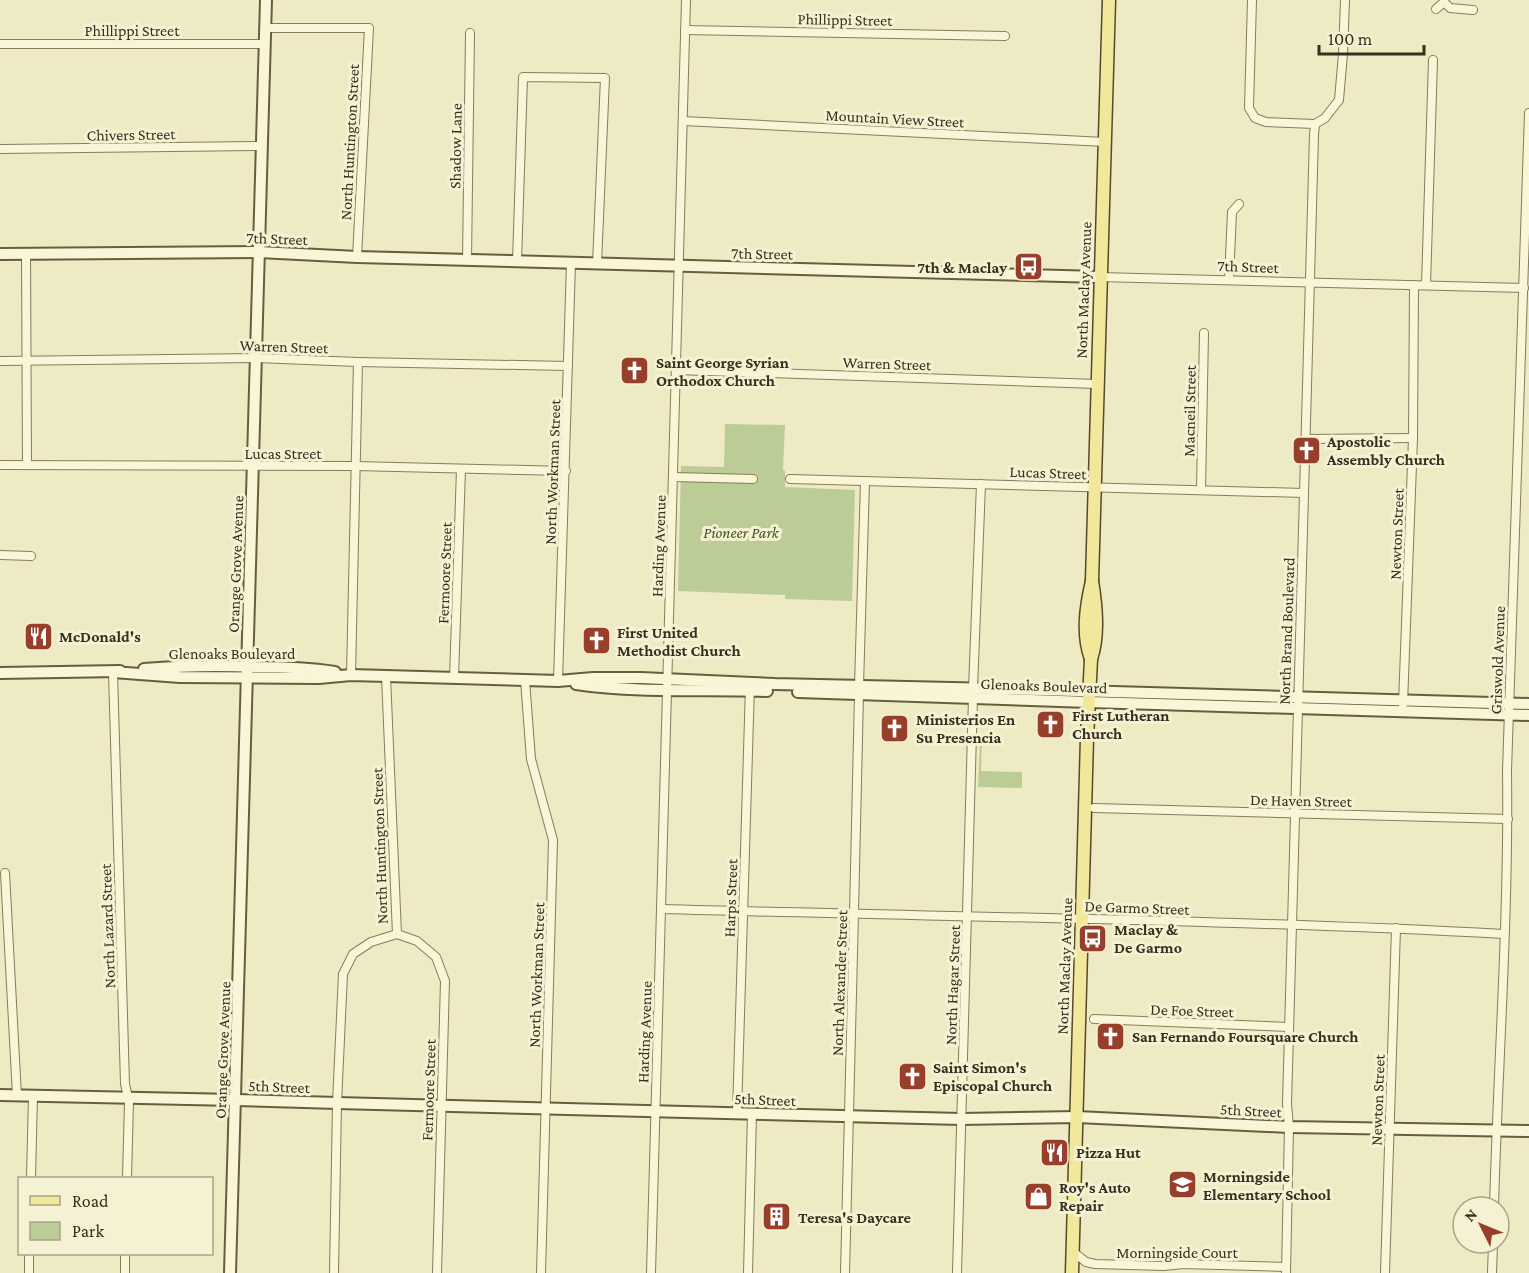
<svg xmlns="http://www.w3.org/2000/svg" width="1529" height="1273" font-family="'Crimson Pro',serif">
	<rect width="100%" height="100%" fill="#eeeac3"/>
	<g fill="#bbcc97">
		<path d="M725 424 785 425 783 470 785 471V487L855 490 852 601 785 599V595L678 591 681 466 724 467Z"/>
		<path d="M980 739H982L981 771 1022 772V788L978 787Z"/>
	</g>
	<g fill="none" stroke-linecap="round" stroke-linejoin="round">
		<defs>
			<g id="street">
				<path d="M1252 0 1249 108 1255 118 1266 122 1315 124"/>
				<path d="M1444 2 1450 8 1473 10"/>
				<path d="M1436 9 1444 2"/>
				<path d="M265 28H369L357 257"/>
				<path d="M685 30 1005 36"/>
				<path d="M0 44H265"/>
				<path d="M683 121 1105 142"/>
				<path d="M0 149 262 146"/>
				<path d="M26 253 27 465"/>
				<path d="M467 260 470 33"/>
				<path d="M517 262 523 77 605 78 597 264"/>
				<path d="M1100 277 1524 288"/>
				<path d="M1229 280 1232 212 1239 204"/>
				<path d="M1426 285 1433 60"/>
				<path d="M0 361 256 358 358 362 568 366"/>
				<path d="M677 370 1097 384"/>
				<path d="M1305 439 1413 438"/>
				<path d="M0 465 355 466 566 471"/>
				<path d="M673 477 753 479"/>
				<path d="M790 479 1304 493"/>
				<path d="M1201 490 1204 333"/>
				<path d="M0 555 31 556"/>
				<path d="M113 672 125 1084 129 1102 127 1178"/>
				<path d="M351 675 358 362"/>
				<path d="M454 678 461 469"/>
				<path d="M525 680 531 759 553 840 541 1273"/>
				<path d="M558 681 571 263"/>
				<path d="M859 686 865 481"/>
				<path d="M973 689 981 484"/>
				<path d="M1403 704 1413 438 1414 285"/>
				<path d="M1094 808 1508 819"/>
				<path d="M5 873 17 1096"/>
				<path d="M661 909C942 917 1223 919 1504 934"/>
				<path d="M397 934 417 941 436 957 445 981 437 1273"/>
				<path d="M1094 1019 1289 1027"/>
				<path d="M737 1113 750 686"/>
				<path d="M31 1178 33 1096"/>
				<path d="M1494 1207C1498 1062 1509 917 1507 771L1529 113"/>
				<path d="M1072 1251 1086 1262 1095 1264 1164 1266 1183 1264 1286 1267"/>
				<path d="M29 1273V1254"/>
				<path d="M125 1273V1254"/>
				<path d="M334 1273 337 1103 343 974 353 954 371 942 397 934 386 676"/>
				<path d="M651 1273 686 0"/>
				<path d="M748 1273 752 1114"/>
				<path d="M845 1273 854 913 859 694"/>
				<path d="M957 1273 973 697"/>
				<path d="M1286 1273 1289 1127 1287 1104 1314 135 1315 124 1325 118 1339 100 1343 54 1345 0"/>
				<path d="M1385 1273 1396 928"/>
				<path d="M1492 1273 1493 1243"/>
			</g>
			<g id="secondary">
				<path d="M0 254 259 252 357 257 1100 277"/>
				<path d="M144 669C181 666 219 665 256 667 282 667 309 668 335 672"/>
				<path d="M113 672 180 677 319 678 351 675 558 681 593 678H641L775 684 1043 690 1529 704"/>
				<path d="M0 673 120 671"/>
				<path d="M576 684C639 693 704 689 767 691"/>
				<path d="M798 692 1089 702 1529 715"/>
				<path d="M0 1095 235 1100 337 1103 961 1119 1077 1117 1289 1127 1529 1131"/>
				<path d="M230 1273 266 0"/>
			</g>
			<g id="primary">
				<path d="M1091 659C1082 634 1086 607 1092 581L1109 0"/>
				<path d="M1072 1273 1087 738 1091 659C1099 635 1096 606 1092 581"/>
			</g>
		</defs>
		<use href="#street" stroke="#887c5a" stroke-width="10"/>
		<use href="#secondary" stroke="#6a5d3d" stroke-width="14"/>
		<use href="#primary" stroke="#56492e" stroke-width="15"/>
		<use href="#street" stroke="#f9f5d7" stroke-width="8"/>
		<use href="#secondary" stroke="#f9f5d7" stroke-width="10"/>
		<use href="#primary" stroke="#f1e89b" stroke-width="12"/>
	</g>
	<defs>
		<symbol id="bus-square" viewBox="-11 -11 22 22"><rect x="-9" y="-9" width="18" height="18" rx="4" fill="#973f2a" stroke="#f5f2d3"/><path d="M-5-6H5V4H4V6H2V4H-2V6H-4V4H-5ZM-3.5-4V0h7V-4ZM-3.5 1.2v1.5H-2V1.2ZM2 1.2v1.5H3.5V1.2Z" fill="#fff"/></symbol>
		<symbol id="church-square" viewBox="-11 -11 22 22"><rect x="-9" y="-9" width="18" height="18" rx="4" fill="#973f2a" stroke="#f5f2d3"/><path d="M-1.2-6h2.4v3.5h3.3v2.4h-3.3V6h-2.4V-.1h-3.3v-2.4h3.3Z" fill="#fff"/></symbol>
		<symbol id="restaurant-square" viewBox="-11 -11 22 22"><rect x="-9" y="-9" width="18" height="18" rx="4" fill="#973f2a" stroke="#f5f2d3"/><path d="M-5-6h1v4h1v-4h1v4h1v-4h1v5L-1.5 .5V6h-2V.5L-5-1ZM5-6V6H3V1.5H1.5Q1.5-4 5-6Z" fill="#fff"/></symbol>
		<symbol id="school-square" viewBox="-11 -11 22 22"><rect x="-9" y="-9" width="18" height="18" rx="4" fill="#973f2a" stroke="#f5f2d3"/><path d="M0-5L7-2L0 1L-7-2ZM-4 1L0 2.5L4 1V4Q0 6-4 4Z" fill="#fff"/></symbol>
		<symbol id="shop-square" viewBox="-11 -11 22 22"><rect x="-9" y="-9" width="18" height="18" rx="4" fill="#973f2a" stroke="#f5f2d3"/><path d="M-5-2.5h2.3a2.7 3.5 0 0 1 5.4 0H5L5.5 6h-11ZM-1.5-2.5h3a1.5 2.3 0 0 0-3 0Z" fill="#fff"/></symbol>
		<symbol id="building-square" viewBox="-11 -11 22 22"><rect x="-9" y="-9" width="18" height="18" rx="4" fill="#973f2a" stroke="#f5f2d3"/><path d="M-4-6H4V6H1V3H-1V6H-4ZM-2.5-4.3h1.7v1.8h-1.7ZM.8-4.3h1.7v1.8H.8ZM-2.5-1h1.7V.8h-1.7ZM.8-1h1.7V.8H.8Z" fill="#fff"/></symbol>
	</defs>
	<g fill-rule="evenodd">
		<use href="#bus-square" x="1012" y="250" width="33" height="33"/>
		<use href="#church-square" x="618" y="354" width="33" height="33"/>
		<use href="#church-square" x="1290" y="434" width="33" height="33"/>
		<use href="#restaurant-square" x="22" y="620" width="33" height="33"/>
		<use href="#church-square" x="580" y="624" width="33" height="33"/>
		<use href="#church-square" x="1034" y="708" width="33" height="33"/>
		<use href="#church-square" x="878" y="712" width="33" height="33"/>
		<use href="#bus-square" x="1076" y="922" width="33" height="33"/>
		<use href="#church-square" x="1094" y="1020" width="33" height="33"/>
		<use href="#church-square" x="896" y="1060" width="33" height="33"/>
		<use href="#restaurant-square" x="1038" y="1136" width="33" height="33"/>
		<use href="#school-square" x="1166" y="1168" width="33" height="33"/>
		<use href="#shop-square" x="1022" y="1180" width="33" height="33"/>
		<use href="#building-square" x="760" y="1200" width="33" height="33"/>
	</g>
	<g text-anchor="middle" stroke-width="6" stroke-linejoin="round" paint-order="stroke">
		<g font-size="16" fill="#38301e" stroke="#f5f2d3">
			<text transform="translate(845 19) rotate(1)" y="6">Phillippi Street</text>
			<text x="132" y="36">Phillippi Street</text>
			<text transform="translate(895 118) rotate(3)" y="6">Mountain View Street</text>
			<text transform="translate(131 134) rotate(-1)" y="6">Chivers Street</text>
			<text transform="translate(349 142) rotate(-87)" y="6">North Huntington Street</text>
			<text transform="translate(455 146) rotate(-89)" y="6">Shadow Lane</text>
			<text transform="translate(277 238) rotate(2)" y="6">7th Street</text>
			<text transform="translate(762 253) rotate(1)" y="6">7th Street</text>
			<text transform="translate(1248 266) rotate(2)" y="6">7th Street</text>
			<text transform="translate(1083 290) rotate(-88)" y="6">North Maclay Avenue</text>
			<text transform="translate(284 346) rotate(2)" y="6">Warren Street</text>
			<text transform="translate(887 363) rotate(2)" y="6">Warren Street</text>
			<text transform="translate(1189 411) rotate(-89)" y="6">Macneil Street</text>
			<text x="283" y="459">Lucas Street</text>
			<text transform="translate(552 472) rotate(-88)" y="6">North Workman Street</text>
			<text transform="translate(1048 472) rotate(2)" y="6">Lucas Street</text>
			<text transform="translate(1396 534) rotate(-88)" y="6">Newton Street</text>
			<text transform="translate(658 546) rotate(-88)" y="6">Harding Avenue</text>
			<text transform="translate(235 564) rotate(-88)" y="6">Orange Grove Avenue</text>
			<text transform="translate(444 573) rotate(-88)" y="6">Fermoore Street</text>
			<text transform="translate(1286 631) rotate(-88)" y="6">North Brand Boulevard</text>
			<text x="232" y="659">Glenoaks Boulevard</text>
			<text transform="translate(1497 660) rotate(-88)" y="6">Griswold Avenue</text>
			<text transform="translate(1044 685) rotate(2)" y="6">Glenoaks Boulevard</text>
			<text transform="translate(1301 800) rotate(1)" y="6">De Haven Street</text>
			<text transform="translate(379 846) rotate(-92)" y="6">North Huntington Street</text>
			<text transform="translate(730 898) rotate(-88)" y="6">Harps Street</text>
			<text transform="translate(1137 907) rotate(2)" y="6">De Garmo Street</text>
			<text transform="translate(107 926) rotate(-92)" y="6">North Lazard Street</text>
			<text transform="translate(1064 966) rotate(-88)" y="6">North Maclay Avenue</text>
			<text transform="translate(536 975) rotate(-88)" y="6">North Workman Street</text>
			<text transform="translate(839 983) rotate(-88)" y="6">North Alexander Street</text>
			<text transform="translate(952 985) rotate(-88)" y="6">North Hagar Street</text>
			<text transform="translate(1192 1010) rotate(2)" y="6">De Foe Street</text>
			<text transform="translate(644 1032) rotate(-88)" y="6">Harding Avenue</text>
			<text transform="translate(222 1050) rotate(-88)" y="6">Orange Grove Avenue</text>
			<text transform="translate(279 1086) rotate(2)" y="6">5th Street</text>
			<text transform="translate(428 1090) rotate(-88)" y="6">Fermoore Street</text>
			<text transform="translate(765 1099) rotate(2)" y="6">5th Street</text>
			<text transform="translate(1377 1100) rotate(-88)" y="6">Newton Street</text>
			<text transform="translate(1251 1110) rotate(3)" y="6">5th Street</text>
			<text x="1177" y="1258">Morningside Court</text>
		</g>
		<g font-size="16" font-weight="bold" fill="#38301e" stroke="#f5f2d3" text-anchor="start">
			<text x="1007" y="273" text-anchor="end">7th &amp; Maclay</text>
			<text x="656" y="368">Saint George Syrian<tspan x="656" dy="18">Orthodox Church</tspan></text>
			<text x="1327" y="447">Apostolic<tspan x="1327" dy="18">Assembly Church</tspan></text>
			<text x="617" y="638">First United<tspan x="617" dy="18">Methodist Church</tspan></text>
			<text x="59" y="642">McDonald's</text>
			<text x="1072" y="721">First Lutheran<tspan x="1072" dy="18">Church</tspan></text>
			<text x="916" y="725">Ministerios En<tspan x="916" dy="18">Su Presencia</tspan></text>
			<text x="1114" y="935">Maclay &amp;<tspan x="1114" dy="18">De Garmo</tspan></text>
			<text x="1132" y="1042">San Fernando Foursquare Church</text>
			<text x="933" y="1073">Saint Simon's<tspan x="933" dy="18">Episcopal Church</tspan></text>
			<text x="1076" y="1158">Pizza Hut</text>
			<text x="1203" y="1182">Morningside<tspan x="1203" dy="18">Elementary School</tspan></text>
			<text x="1059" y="1193">Roy's Auto<tspan x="1059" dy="18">Repair</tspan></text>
			<text x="798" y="1223">Teresa's Daycare</text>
		</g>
		<g font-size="16" font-style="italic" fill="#3f5425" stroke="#f5f2d3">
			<text x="741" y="538">Pioneer Park</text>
		</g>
	</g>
	<rect x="18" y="1177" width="195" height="78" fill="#f5f2d3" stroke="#a9a48b" stroke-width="1.5"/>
	<rect x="30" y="1196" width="30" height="9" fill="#f1e89b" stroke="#a9a48b" stroke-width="1.5"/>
	<text x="72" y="1207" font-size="18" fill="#38301e">Road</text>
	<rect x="30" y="1222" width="30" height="18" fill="#bbcc97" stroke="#a9a48b" stroke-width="1.5"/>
	<text x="72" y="1237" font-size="18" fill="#38301e">Park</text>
	<g transform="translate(1481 1225) rotate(313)"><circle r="28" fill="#f5f2d3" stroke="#a9a48b" stroke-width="1.5"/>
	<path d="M0-4.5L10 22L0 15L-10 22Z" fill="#973f2a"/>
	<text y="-9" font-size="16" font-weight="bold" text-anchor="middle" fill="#38301e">N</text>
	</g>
	<path d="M1319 45v9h105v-9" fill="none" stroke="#38301e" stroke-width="3"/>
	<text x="1328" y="45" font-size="18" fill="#38301e" stroke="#f5f2d3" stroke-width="4.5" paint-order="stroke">100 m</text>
</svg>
